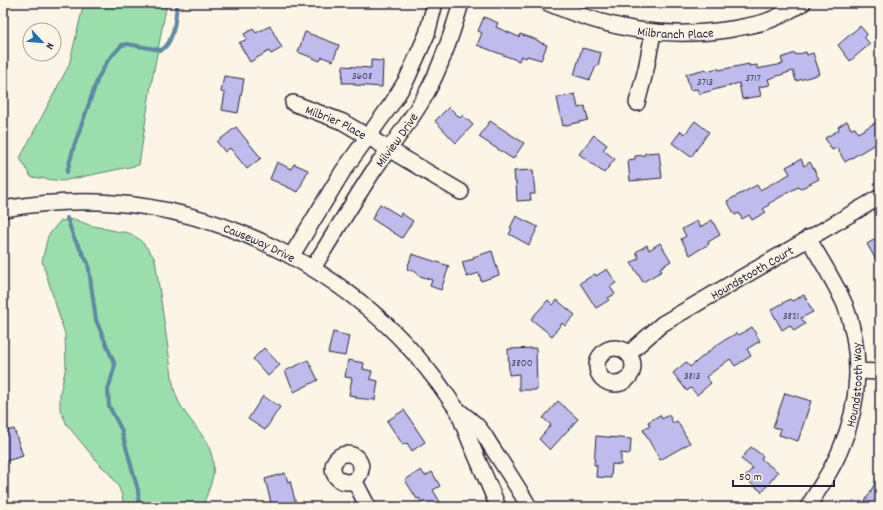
<svg xmlns="http://www.w3.org/2000/svg" width="883" height="510" font-family="Dekko,sans-serif">
	<rect width="100%" height="100%" fill="#fcf5e5"/>
	<filter id="ink" filterUnits="userSpaceOnUse"><feTurbulence type="fractalNoise" baseFrequency=".025" numOctaves="2"/><feDisplacementMap in="SourceGraphic" scale="8" xChannelSelector="R" yChannelSelector="G"/><feConvolveMatrix kernelMatrix="1 2 1 2 8 2 1 2 1" color-interpolation-filters="sRGB"/></filter>
	<g filter="url(#ink)">
		<g fill="#9adfab" stroke="#5e8073">
			<path d="M84 3H167L151 85 139 165 62 181 31 177 20 158 69 65Z"/>
			<path d="M74 219 89 225 120 232C136 231 147 247 155 259L173 383C174 388 175 393 177 398 189 426 217 440 213 475 211 486 206 497 202 507H124L122 496 118 485 108 472 100 465 67 425 60 409V393L66 367 65 334 42 261 48 236 60 221Z"/>
		</g>
		<g fill="none" stroke-linecap="round" stroke-linejoin="round">
			<g stroke="#5f8aa2" stroke-width="4">
				<path d="M67 172 74 146 98 78 108 60 122 45 127 44 161 50C174 44 176 16 177 3"/>
				<path d="M67 218 74 238 88 263 96 320 115 365 108 390 109 406 121 429 138 490 139 507"/>
			</g>
		</g>
		<g fill="#bfbbed" stroke="#22223b">
			<path d="M484 17 498 23 496 27 519 37 520 34 532 38 539 41V42L547 45 541 60 527 56 526 58 521 56 519 61 477 45 482 33 478 31Z"/>
			<path d="M270 26 282 48 271 54 269 51 250 62 239 43 247 39 244 34 253 29 256 33Z"/>
			<path d="M860 26 867 34 864 37 870 44 850 61 838 45Z"/>
			<path d="M305 32 339 45 333 61 322 57 320 61 298 52Z"/>
			<path d="M582 48 601 53 598 66H596L590 80 574 75Z"/>
			<path d="M806 52 807 55 813 53 820 74 796 81 793 71 768 79 770 85 759 87 761 96 742 99 739 83 699 94 697 89 690 90 686 74 706 69 707 71 718 68 719 70 749 64V66L757 65V69L783 64 781 58 795 53 796 55Z"/>
			<path d="M371 60 383 61 382 87 354 85V83H342L343 66 371 68Z"/>
			<path d="M224 76 244 79 238 113 222 110 225 93 221 92Z"/>
			<path d="M575 94 578 108 585 106 588 120 563 126 557 98Z"/>
			<path d="M449 107 460 118 463 115 473 125 456 143 435 121Z"/>
			<path d="M880 120V141L845 162 837 148 832 150 825 138 839 130 838 127 847 121 851 129 855 128 858 133Z"/>
			<path d="M490 121 524 143 513 159 479 137Z"/>
			<path d="M695 121 709 132 691 157 672 143 681 131 685 134Z"/>
			<path d="M236 127 261 158 247 169 230 148 225 152 217 142Z"/>
			<path d="M594 135 607 145 603 150 615 159 604 173 579 154Z"/>
			<path d="M659 152 662 178 630 181 628 160 635 159V156L645 155V153Z"/>
			<path d="M801 159 804 166 810 162 819 179 800 189 798 187 768 204 769 205 763 209 766 212 752 220 749 215 742 219 739 213 735 215 727 201 757 185 760 190 790 174 786 167Z"/>
			<path d="M277 162 291 169 294 164 308 170 298 192 270 179Z"/>
			<path d="M533 170 535 194H530L531 200 517 201 516 182H515L514 171Z"/>
			<path d="M380 204 400 216 401 213 413 221 402 238 372 219Z"/>
			<path d="M516 216 538 227 529 245 509 234 512 229 510 228Z"/>
			<path d="M712 220 720 235 708 242 709 244 690 255 681 239 686 236 682 229 697 221 700 227Z"/>
			<path d="M880 236V267L867 244Z"/>
			<path d="M660 243 671 261 660 268 662 271 643 282 631 263 639 258 636 252 647 245 649 250Z"/>
			<path d="M492 251 499 275 481 281 479 273 467 277 462 262 474 259 473 257Z"/>
			<path d="M412 254 449 266 441 290 430 286 432 280 417 275 418 273 407 269Z"/>
			<path d="M607 269 616 283 610 287 615 294 608 298 609 300 596 308 580 283 595 274 596 276Z"/>
			<path d="M804 295 813 312 801 318 805 324 794 331 790 325 782 330 771 310 790 299 792 301Z"/>
			<path d="M548 300 553 305 557 300 575 315 565 326 562 323 552 336 531 319Z"/>
			<path d="M752 327 760 341 747 349 751 356 735 366 730 359 706 377 711 383 697 395 691 388 687 391 673 373 686 362 690 367 718 344 737 333 739 335Z"/>
			<path d="M333 332 349 336 345 356 328 353Z"/>
			<path d="M264 348 280 365 268 376 253 359Z"/>
			<path d="M536 348 537 390H519V374L509 375 508 349Z"/>
			<path d="M308 360 318 380 294 392 285 371Z"/>
			<path d="M348 360 364 363 363 369 372 371 370 379 378 381 375 400 355 398 356 396 349 395 352 378 345 377Z"/>
			<path d="M785 393 811 401 798 441 779 435 781 429 773 427Z"/>
			<path d="M263 396 280 407 265 430 248 419Z"/>
			<path d="M558 401 578 419 550 450 539 439 551 425 543 418Z"/>
			<path d="M404 410 425 442 412 451 407 443 403 445 387 421Z"/>
			<path d="M660 415 662 419 669 415 673 423 677 421 690 443 660 460 643 430 650 426 648 422Z"/>
			<path d="M14 429 23 456 3 462V432Z"/>
			<path d="M596 436 631 439 630 454 621 453V465L612 464 611 478 596 477 597 465H594Z"/>
			<path d="M751 447 763 456 761 459 778 472 762 492 744 478 753 468 741 459Z"/>
			<path d="M421 470 425 476 432 472 440 486 433 490 440 502 431 507H424L419 498 417 499 405 480Z"/>
			<path d="M285 473 288 482 290 481 296 504 283 507H272L265 479Z"/>
			<path d="M880 474V507H862Z"/>
		</g>
		<g fill="none" stroke-linecap="round" stroke-linejoin="round">
			<defs>
				<g id="minor">
					<path id="s1" d="M548 3C609 29 665 40 732 29 745 26 758 25 770 20 781 16 792 9 803 3"/>
					<path id="s2" d="M293 103 343 122 461 192"/>
					<path d="M637 103 646 69 653 33"/>
					<path id="s3" d="M3 209C39 203 77 200 113 203 219 211 322 260 397 335 412 350 426 367 439 384 445 392 450 400 456 408 463 415 472 420 478 427 484 433 488 442 493 449 505 468 518 487 529 507"/>
					<path d="M292 255 343 171 393 102 407 79 427 34 435 3"/>
					<path id="s4" d="M313 268C333 235 353 202 374 170 392 144 411 121 426 94 442 65 452 34 461 3"/>
					<circle cx="615" cy="366" r="18"/>
					<path id="s5" d="M628 354 662 324 880 197"/>
					<path d="M857 371 880 372"/>
					<path d="M458 410C469 443 485 474 498 507"/>
					<circle cx="347" cy="468" r="14"/>
					<path d="M354 480 368 507"/>
					<path id="s6" d="M808 507C819 488 833 469 841 448 860 404 863 351 845 305 835 282 821 260 808 238"/>
				</g>
			</defs>
			<use href="#minor" stroke="#22223b" stroke-width="18"/>
			<use href="#minor" stroke="#fcf5e5" stroke-width="15"/>
		</g>
	</g>
	<g text-anchor="middle" stroke-width="3" stroke-linejoin="round" paint-order="stroke">
		<g font-size="11" fill="#494868">
			<text x="362" y="79">3608</text>
			<text x="753" y="81">3717</text>
			<text x="705" y="85">3713</text>
			<text x="791" y="319">3821</text>
			<text x="522" y="366">3800</text>
			<text x="692" y="379">3813</text>
		</g>
		<g font-size="13" fill="#22223b" stroke="#fcf5e5">
			<text dy="5" stroke="none"><textPath href="#s1" startOffset="132">Milbranch Place</textPath></text>
			<text dy="5" stroke="none"><textPath href="#s2" startOffset="47">Milbrier Place</textPath></text>
			<text dy="5" stroke="none"><textPath href="#s4" startOffset="153">Milview Drive</textPath></text>
			<text dy="5" stroke="none"><textPath href="#s3" startOffset="263">Causeway Drive</textPath></text>
			<text dy="5" stroke="none"><textPath href="#s5" startOffset="149">Houndstooth Court</textPath></text>
			<text dy="5" stroke="none"><textPath href="#s6" startOffset="133">Houndstooth Way</textPath></text>
		</g>
	</g>
	<rect width="883" height="510" fill="none" stroke="#fcf5e5" stroke-width="16"/>
	<rect x="8" y="8" width="867" height="494" fill="none" stroke="#22223b" stroke-width="1.5" filter="url(#ink)"/>
	<g transform="translate(42 42) rotate(116)"><circle r="19" fill="#fcf5e5" stroke="#a5a1a1"/>
	<path d="M0-3L7 15L0 10L-7 15Z" fill="#1f6fb2"/>
	<text y="-6" font-size="11" font-weight="bold" text-anchor="middle" fill="#22223b">N</text>
	</g>
	<path d="M733 480v6h101v-6" fill="none" stroke="#22223b" stroke-width="2"/>
	<text x="739" y="480" font-size="12" fill="#22223b" stroke="#fcf5e5" stroke-width="3" paint-order="stroke">50 m</text>
</svg>
